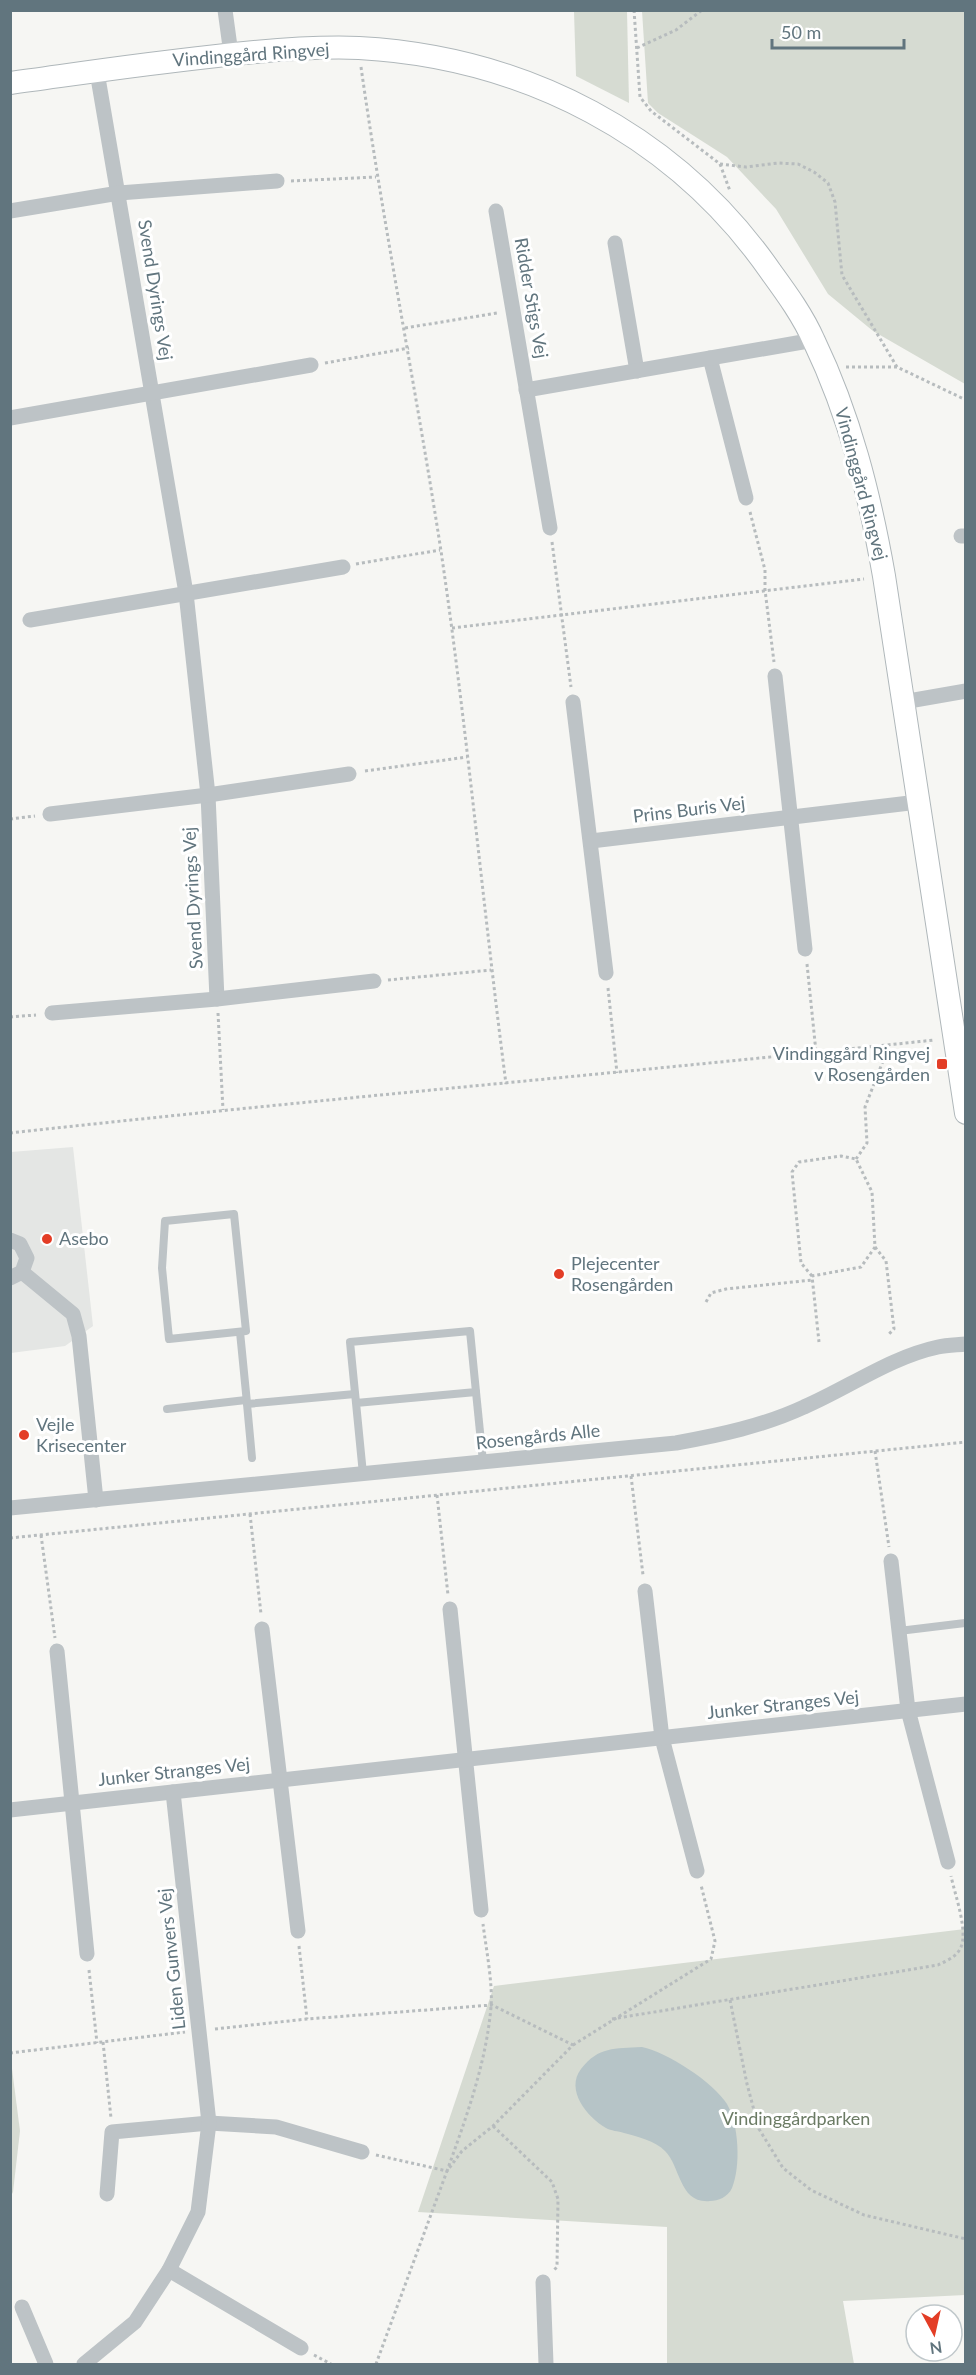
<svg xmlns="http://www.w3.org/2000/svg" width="976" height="2375" font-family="Lato,sans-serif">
	<rect width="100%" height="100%" fill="#f6f6f3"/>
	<path fill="#e4e6e4" d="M73 1147 93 1326 65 1346 11 1353V1152Z"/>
	<g fill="#d6dbd2">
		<path d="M574 11H627L629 103 576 76Z"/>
		<path d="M642 11H965V384L873 331 828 294 776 209 727 157 658 113 648 103Z"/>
		<path d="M965 1929V2295L843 2301 854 2364H667V2227L418 2212 494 1986Z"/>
		<path d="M11 2061 20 2131 13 2192 11 2196Z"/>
	</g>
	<path fill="#b6c4c7" d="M642 2047C667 2052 713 2082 727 2104 739 2125 741 2166 732 2188 728 2197 718 2201 710 2201 679 2204 681 2167 665 2151 656 2141 636 2136 624 2133 618 2131 611 2131 606 2128 587 2117 565 2090 581 2069 599 2046 614 2049 642 2047Z"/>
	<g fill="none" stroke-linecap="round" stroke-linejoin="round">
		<defs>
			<path id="secondary" d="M10 83C76 74 142 64 208 57 258 51 309 46 359 48 525 57 676 135 771 272 787 294 803 316 814 341 850 416 870 496 884 576L966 1113"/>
		</defs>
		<use href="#secondary" stroke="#afb7ba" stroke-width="24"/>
		<g stroke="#b7bcbe" stroke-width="3" stroke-dasharray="3 3" stroke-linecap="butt">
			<path d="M634 10 640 97 651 111 720 164 746 167 778 163 798 164 814 172 828 183 835 202 842 275 897 367"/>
			<path d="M637 48 676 30 702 10"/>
			<path d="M361 67C384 229 416 389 441 551 467 728 483 906 506 1084"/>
			<path d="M720 164 730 191"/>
			<path d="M291 181 376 177"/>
			<path d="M405 328 497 313"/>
			<path d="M325 363 409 348"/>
			<path d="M846 367H897L966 400"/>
			<path d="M750 512 765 570V590L774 662"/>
			<path d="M552 542 571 687"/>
			<path d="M356 564 440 550"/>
			<path d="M452 628 864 579"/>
			<path d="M365 771 467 757"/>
			<path d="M10 819 35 816"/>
			<path d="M807 964 816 1052"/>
			<path d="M388 980 491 970"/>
			<path d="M608 988 617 1073"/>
			<path d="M218 1013 223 1110"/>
			<path d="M10 1017 36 1015"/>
			<path d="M10 1133C318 1099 626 1073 934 1040"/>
			<path d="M856 1159 867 1143 865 1107 883 1061 881 1045"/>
			<path d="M875 1247 886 1261 894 1329 889 1334"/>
			<path d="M812 1276 801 1263 792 1172 799 1162 841 1156 856 1159 872 1192 875 1247 861 1267 812 1276 819 1342"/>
			<path d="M706 1302 711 1293 726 1289 812 1280"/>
			<path d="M875 1451 889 1547"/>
			<path d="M631 1476 643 1575"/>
			<path d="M437 1495 448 1595"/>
			<path d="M250 1514 261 1614"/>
			<path d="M41 1535 55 1638"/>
			<path d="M10 1538 966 1442"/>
			<path d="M299 1946 307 2019"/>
			<path d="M89 1970 97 2043"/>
			<path d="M730 2000 747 2084 759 2129 783 2168 811 2190 864 2215 966 2239"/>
			<path d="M612 2019 938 1965C946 1961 957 1957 961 1947 968 1930 955 1895 951 1876"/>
			<path d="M215 2029 307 2019 492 2005 573 2045 493 2126 462 2151 447 2171 376 2364"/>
			<path d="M103 2042 111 2118"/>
			<path d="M573 2045 711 1959 715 1941 701 1885"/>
			<path d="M10 2053 185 2032"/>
			<path d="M493 2126 552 2182 558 2199 557 2267 554 2270"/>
			<path d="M376 2155 447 2171C466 2118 486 2064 491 2007 493 1984 486 1948 483 1924"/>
			<path d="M314 2355 331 2364"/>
		</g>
		<g stroke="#bdc3c6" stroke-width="8">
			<path d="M234 1214 246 1331 169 1339 162 1268 165 1221Z"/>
			<path d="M240 1332 247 1403"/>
			<path d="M476 1392 483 1462"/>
			<path d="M356 1403 476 1392 470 1331 350 1342 363 1474"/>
			<path d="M167 1409 246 1400"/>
			<path d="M252 1458 247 1404 355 1394"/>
			<path d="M899 1631 965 1623"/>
		</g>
		<g stroke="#bdc3c6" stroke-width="15">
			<path d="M225 10 231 54"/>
			<path d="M97 72 186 593 208 795 217 999"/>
			<path d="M10 211 119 193 277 181"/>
			<path d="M496 211 550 528"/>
			<path d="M615 243 637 371"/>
			<path d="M710 358 746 498"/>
			<path d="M526 390 814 340"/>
			<path d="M10 418 311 365"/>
			<path d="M961 536H966"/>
			<path d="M30 620 343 567"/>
			<path d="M775 676 805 949"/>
			<path d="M573 702 606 973"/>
			<path d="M903 702 966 691"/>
			<path d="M50 814 208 795 349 774"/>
			<path d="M591 841 918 802"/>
			<path d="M52 1013 217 999 374 981"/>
			<path d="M10 1240 20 1244 27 1258 22 1272 10 1278"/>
			<path d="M22 1272 73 1314 79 1336 96 1500"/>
			<path d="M10 1508 676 1443C720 1435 763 1426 804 1407 848 1388 891 1357 938 1347 947 1345 957 1345 966 1344"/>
			<path d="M891 1561 908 1710 948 1862"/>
			<path d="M645 1591 662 1738 697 1871"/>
			<path d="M450 1609 481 1910"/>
			<path d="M262 1629 298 1931"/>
			<path d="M57 1651 87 1954"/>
			<path d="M10 1810 966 1704"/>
			<path d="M107 2194 112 2132 209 2123 276 2127 362 2152"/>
			<path d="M169 2270 301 2348"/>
			<path d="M543 2282 546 2364"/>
			<path d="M22 2307 46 2364"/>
			<path d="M84 2364 135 2322 169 2270 198 2212 209 2123 173 1792"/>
		</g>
		<use href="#secondary" stroke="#fff" stroke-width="22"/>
	</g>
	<g fill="#e33d26" stroke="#fff" stroke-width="2">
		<rect x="936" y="1058" width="12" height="12" rx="3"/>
		<circle cx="47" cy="1239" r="6"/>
		<circle cx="559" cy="1274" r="6"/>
		<circle cx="24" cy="1435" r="6"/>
	</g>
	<g text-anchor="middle" stroke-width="6" stroke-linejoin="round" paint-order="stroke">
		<g font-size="18" fill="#61757e" stroke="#fff">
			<text transform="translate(251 55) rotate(-4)" y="6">Vindinggård Ringvej</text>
			<text transform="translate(155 290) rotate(81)" y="6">Svend Dyrings Vej</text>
			<text transform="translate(531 298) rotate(80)" y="6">Ridder Stigs Vej</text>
			<text transform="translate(861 484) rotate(75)" y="6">Vindinggård Ringvej</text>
			<text transform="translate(689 810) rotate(-7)" y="6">Prins Buris Vej</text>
			<text transform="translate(193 898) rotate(-93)" y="6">Svend Dyrings Vej</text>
			<text transform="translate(538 1437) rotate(-6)" y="6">Rosengårds Alle</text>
			<text transform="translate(783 1705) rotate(-6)" y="6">Junker Stranges Vej</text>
			<text transform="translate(174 1772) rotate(-6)" y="6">Junker Stranges Vej</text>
			<text transform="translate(172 1959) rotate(-96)" y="6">Liden Gunvers Vej</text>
		</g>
		<g font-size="18" fill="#61757e" stroke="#fff" text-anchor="start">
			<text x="930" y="1060" text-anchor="end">Vindinggård Ringvej<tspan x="930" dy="21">v Rosengården</tspan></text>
			<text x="59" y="1245">Asebo</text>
			<text x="571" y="1270">Plejecenter<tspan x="571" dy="21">Rosengården</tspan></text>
			<text x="36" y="1431">Vejle<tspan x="36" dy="21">Krisecenter</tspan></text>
		</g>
		<g font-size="18" fill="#6b7b64" stroke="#fff">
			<text x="796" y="2125">Vindinggårdparken</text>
		</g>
	</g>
	<rect width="976" height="2375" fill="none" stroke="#61757e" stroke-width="24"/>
	<g transform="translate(934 2333) rotate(172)"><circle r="28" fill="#ffffff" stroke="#c0c8cb" stroke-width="1.5"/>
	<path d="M0-4.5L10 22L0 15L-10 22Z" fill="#e33d26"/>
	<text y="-9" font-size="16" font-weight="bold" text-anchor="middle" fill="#61757e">N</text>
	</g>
	<path d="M772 39v9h132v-9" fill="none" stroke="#61757e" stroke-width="3"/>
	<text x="781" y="39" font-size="18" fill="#61757e" stroke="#ffffff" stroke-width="4.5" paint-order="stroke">50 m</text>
</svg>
